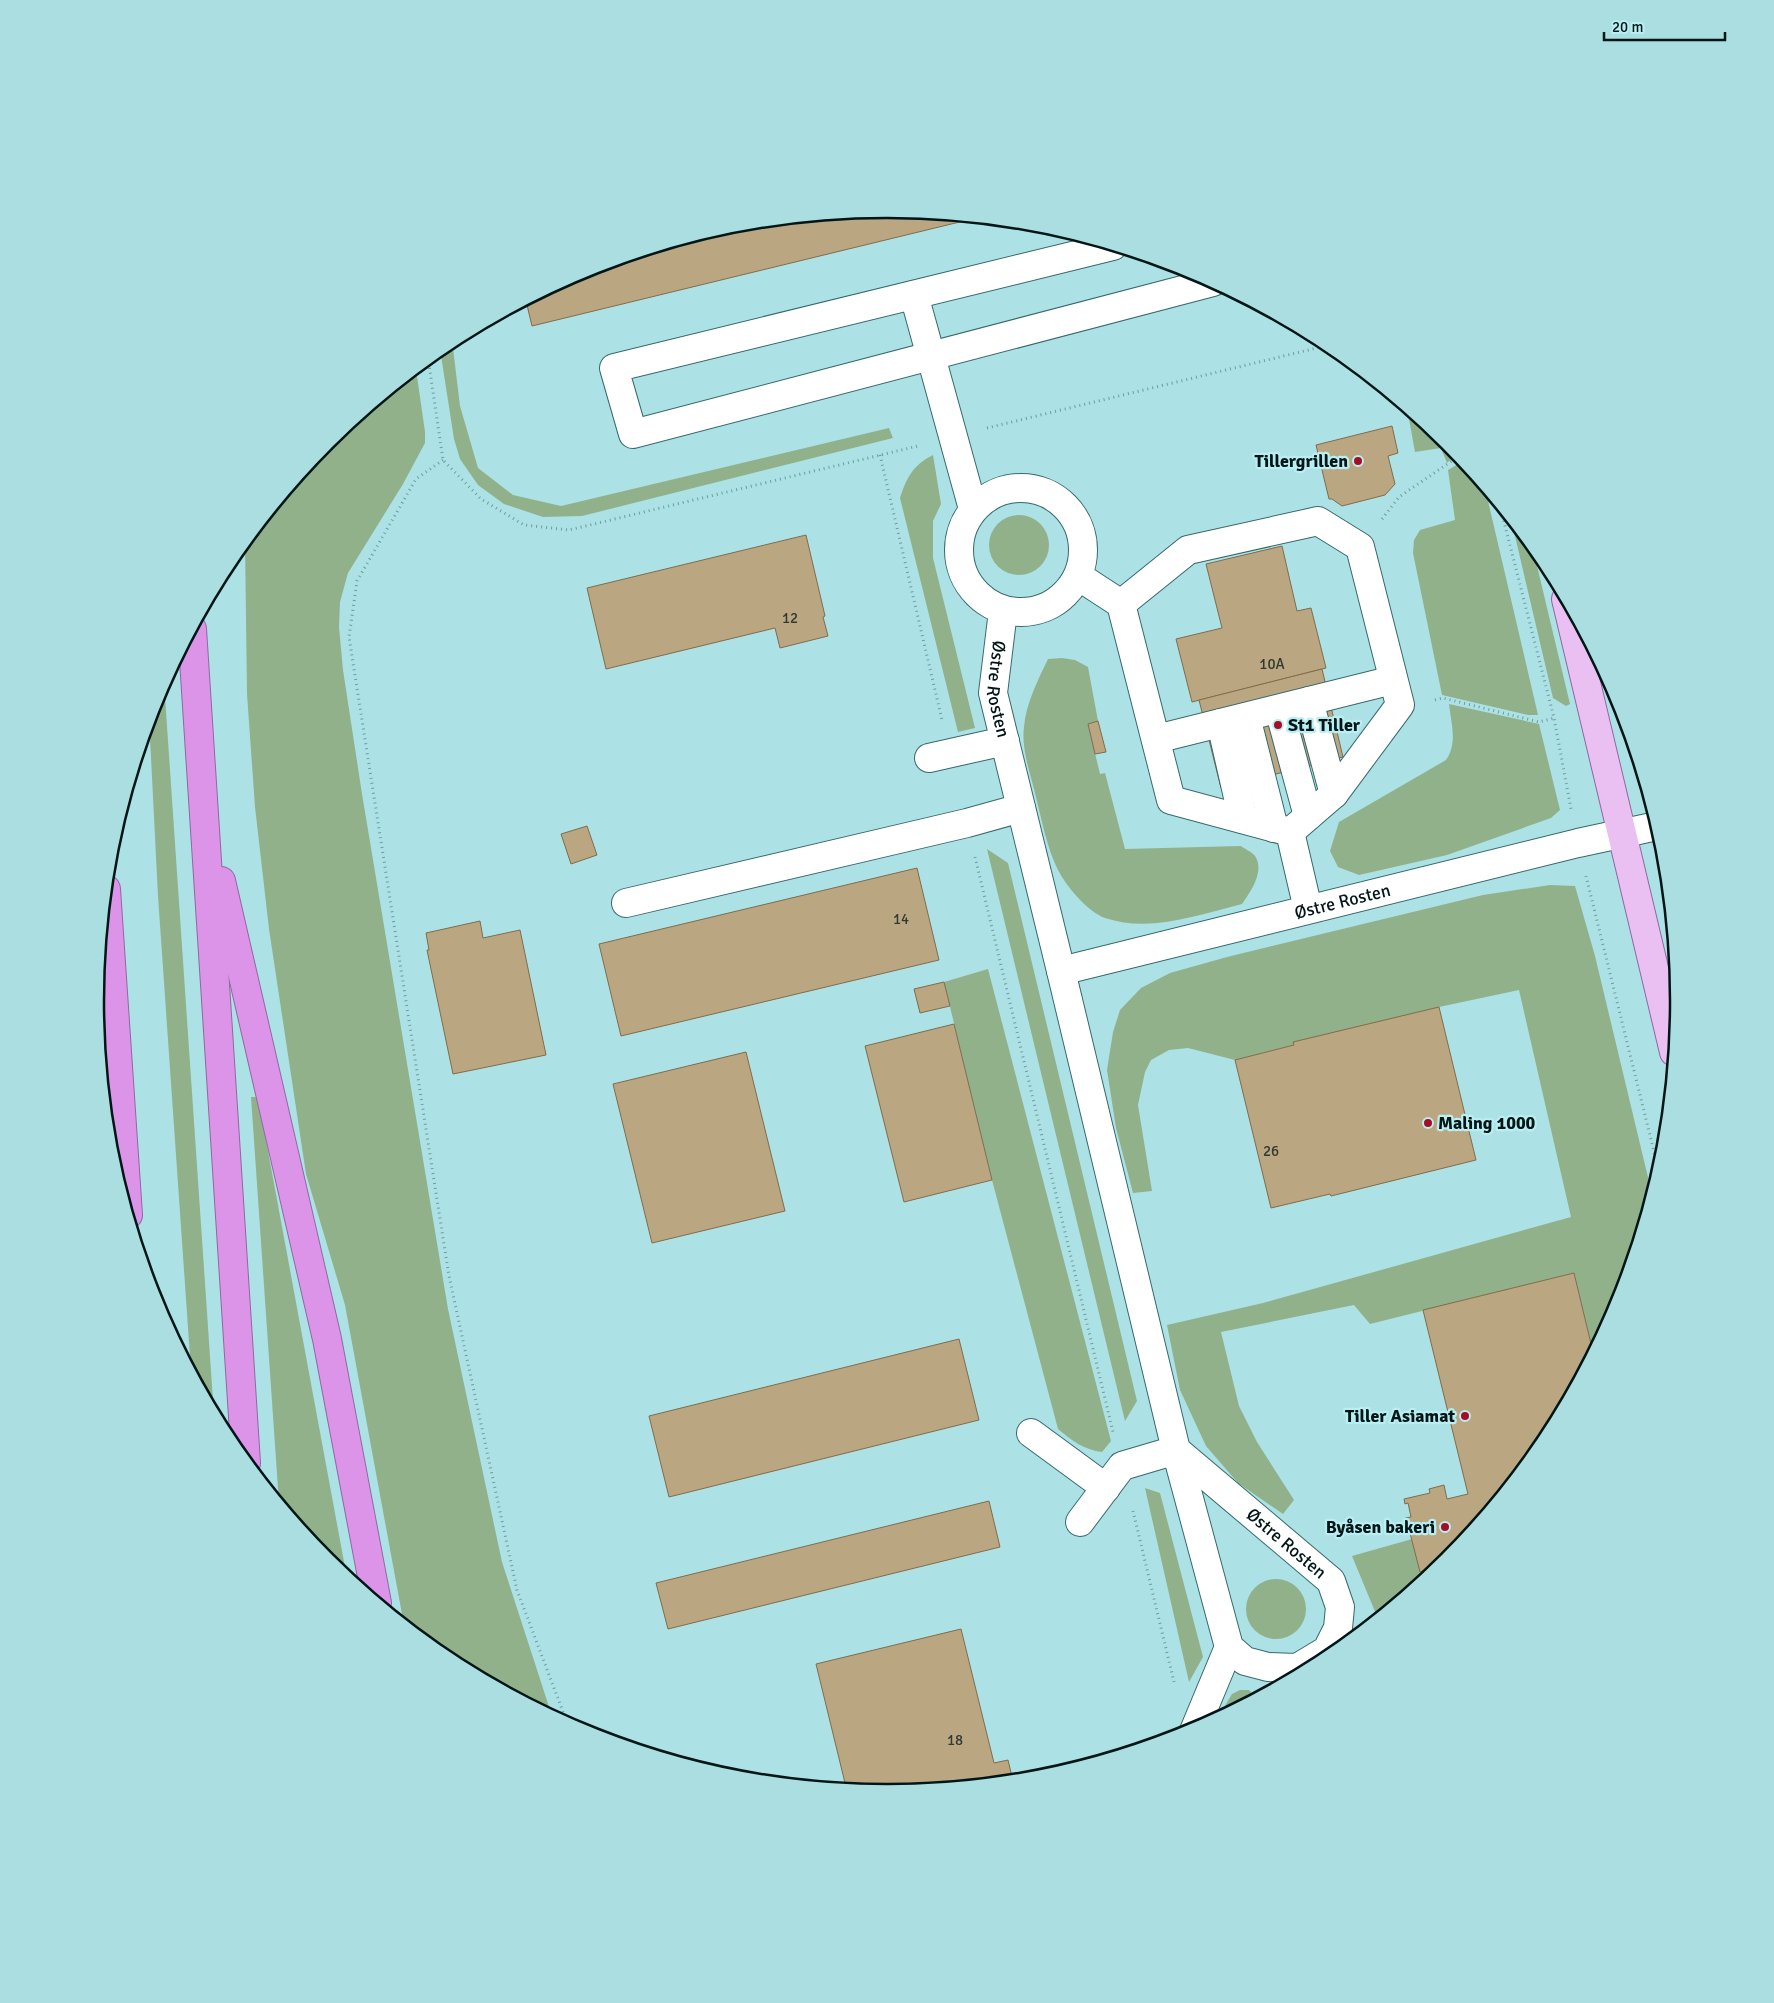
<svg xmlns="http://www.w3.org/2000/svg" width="1774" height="2003" font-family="Signika,sans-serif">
	<rect width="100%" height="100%" fill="#ace2e5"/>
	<g fill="#91b18b">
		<path d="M452 340 460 406 478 468 513 495 561 506 889 428 893 438 582 516 543 517 504 504 478 485 460 459 454 439 440 349Z"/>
		<path d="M416 369 425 432V443L403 484 348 573 340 602 339 627 343 670 362 794 448 1309 502 1562 552 1716 447 1660 404 1625 345 1305 306 1174 269 929 255 807 247 694 245 541 327 441Z"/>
		<path d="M1407 408 1447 442 1457 453 1447 463 1441 448 1415 452Z"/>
		<path d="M933 455 941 504 933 521V558L975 728 958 732 900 498C907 477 913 465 933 455Z"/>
		<path d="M1463 461 1485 488 1538 715H1528L1442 695 1413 553 1414 540 1420 530 1455 520 1448 470Z"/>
		<circle cx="1019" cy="545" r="30"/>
		<path d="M1511 519 1532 545 1570 704 1566 706 1553 698Z"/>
		<path d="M1062 658 1075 660 1088 667 1098 721 1088 724 1100 774 1105 773 1125 849 1241 846C1245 849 1252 852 1255 856 1265 871 1251 891 1242 904 1198 915 1150 933 1105 918 1088 912 1066 886 1058 870 1047 848 1042 821 1036 797 1031 775 1021 750 1024 727 1026 703 1038 680 1048 659Z"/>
		<path d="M164 682 214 1415 191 1371 158 896 149 718 155 698Z"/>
		<path d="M1449 704 1539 724 1560 810 1551 818 1447 855 1359 875 1338 867 1330 851 1339 822 1446 760C1458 743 1451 723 1449 704Z"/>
		<path d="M987 849 1008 863 1137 1401 1125 1421Z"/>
		<path d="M1550 885 1575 886 1595 956 1652 1194 1619 1305 1593 1352 1574 1273 1370 1324 1354 1305 1221 1332 1239 1406 1257 1442 1294 1500 1283 1514 1238 1483 1206 1446 1180 1390 1167 1325 1263 1303 1571 1217 1519 990 1439 1007 1293 1043 1294 1045 1235 1060 1188 1048 1169 1050 1151 1060 1145 1072 1138 1105 1152 1191 1133 1193 1116 1128 1107 1070 1113 1032 1120 1010 1141 988 1170 973 1227 957 1483 895Z"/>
		<path d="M1669 899 1674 948 1663 900Z"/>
		<path d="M988 969 1111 1441 1102 1452C1084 1450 1071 1440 1058 1429L992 1180 944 982Z"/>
		<path d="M251 1097H258L347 1578 327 1561 279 1503Z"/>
		<path d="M1145 1488 1160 1493 1203 1657 1189 1682Z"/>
		<path d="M1412 1539 1420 1571 1441 1566 1386 1612 1376 1614 1352 1556Z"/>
		<circle cx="1276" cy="1609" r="30"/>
		<path d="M1240 1690H1249L1256 1698 1217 1719 1232 1694Z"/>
	</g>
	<g fill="#bba682" stroke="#806c4a">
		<path d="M887 210 976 218 532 326 526 301 584 270 733 225Z"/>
		<path d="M1392 426 1398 453 1388 456 1395 484 1385 495 1342 506 1332 499H1329L1316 445Z"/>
		<path d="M806 535 825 616 823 617 828 636 780 648 775 628 606 669 587 588Z"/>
		<path d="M1282 546 1297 611 1311 608 1326 668 1192 702 1176 639 1222 628 1206 564Z"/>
		<path d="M1322 669 1343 757 1221 788 1199 700Z"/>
		<path d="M1098 721 1106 752 1095 754 1088 724Z"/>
		<path d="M587 826 597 855 571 864 561 834Z"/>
		<path d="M917 868 939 960 621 1036 599 944Z"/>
		<path d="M480 921 483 938 520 930 546 1055 453 1074 427 950H429L426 933Z"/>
		<path d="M944 982 950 1006 920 1013 914 989Z"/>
		<path d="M1439 1007 1476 1160 1331 1196 1330 1194 1271 1208 1235 1060 1294 1045 1293 1042Z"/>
		<path d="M954 1024 992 1180 904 1202 865 1046Z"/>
		<path d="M746 1052 785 1211 652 1243 613 1084Z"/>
		<path d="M1574 1273 1593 1352 1545 1442 1447 1562 1441 1566 1420 1572 1410 1533H1408L1405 1518 1411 1517 1408 1503 1405 1504 1404 1499 1430 1493 1429 1489 1444 1485 1447 1499 1468 1494 1423 1310Z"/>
		<path d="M959 1339 979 1420 669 1497 649 1416Z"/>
		<path d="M989 1501 1000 1547 668 1629 656 1583Z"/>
		<path d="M961 1629 994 1763 1008 1760 1013 1781 887 1793 839 1789 846 1787 816 1664Z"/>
	</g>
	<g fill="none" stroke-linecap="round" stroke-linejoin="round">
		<defs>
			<g id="minor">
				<path d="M1113 246 614 368 633 434 1213 282"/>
				<path d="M914 295 973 509"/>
				<circle cx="1021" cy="550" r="62"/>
				<path d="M1078 576 1121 604 1171 800 1290 832 1308 909"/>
				<path d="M1121 604 1188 550 1318 521 1360 547 1400 705 1334 794 1290 832"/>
				<path id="s1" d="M1003 611 993 693 1061 971"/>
				<path d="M1309 701 1334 794"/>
				<path d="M1279 709 1308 816"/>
				<path d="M1246 717 1274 828"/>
				<path d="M1221 723 1243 819"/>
				<path d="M1156 739 1393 680"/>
				<path d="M929 758 1005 741"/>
				<path d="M626 903 967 823 1021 808"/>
				<path d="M1031 1433 1106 1488"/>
				<path id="s2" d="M1080 1522 1122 1466 1176 1450 1331 1581 1340 1607 1338 1628 1327 1650 1297 1668 1268 1667 1245 1661 1229 1647 1176 1450 1061 971 1578 843 1657 826"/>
				<path d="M1194 1731 1229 1647"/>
			</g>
			<path id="major" d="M1566 599 1674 1052"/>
			<g id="highway">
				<path d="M192 629 246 1463"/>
				<path d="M221 881 327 1339 377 1603"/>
				<path d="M106 889 128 1215"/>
			</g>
		</defs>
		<use href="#minor" stroke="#36696c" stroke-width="30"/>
		<use href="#major" stroke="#9068a0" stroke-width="30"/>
		<use href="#highway" stroke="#9068a0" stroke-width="30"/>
		<g stroke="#719b9d" stroke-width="3" stroke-dasharray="1 4" stroke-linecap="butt">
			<path d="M428 358 443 460 481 499 524 525 569 530 918 446"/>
			<path d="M987 428 1329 345"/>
			<path d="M880 455 942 720"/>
			<path d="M443 460 416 479 357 581 349 637 449 1276 517 1590 568 1725"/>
			<path d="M1500 506 1554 718 1571 809"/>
			<path d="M1382 519 1399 497 1459 456"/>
			<path d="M1435 700 1443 698 1539 722 1554 718"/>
			<path d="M975 857 1113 1432"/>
			<path d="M1586 876 1659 1172"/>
			<path d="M1133 1511 1174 1682"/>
		</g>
		<use href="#minor" stroke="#fff" stroke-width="28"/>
		<use href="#major" stroke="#eabff2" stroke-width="28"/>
		<use href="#highway" stroke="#dc94e9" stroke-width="28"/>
	</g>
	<g fill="#a60c28" stroke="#b9eff2" stroke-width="2">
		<circle cx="1358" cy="461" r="5"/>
		<circle cx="1278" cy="725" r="5"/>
		<circle cx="1428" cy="1123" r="5"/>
		<circle cx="1465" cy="1416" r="5"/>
		<circle cx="1445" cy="1527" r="5"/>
	</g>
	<g text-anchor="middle" stroke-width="4.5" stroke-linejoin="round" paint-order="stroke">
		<g font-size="15" fill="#303a32">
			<text x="790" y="623">12</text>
			<text x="1272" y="669">10A</text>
			<text x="901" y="924">14</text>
			<text x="1271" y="1156">26</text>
			<text x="955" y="1745">18</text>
		</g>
		<g font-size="18" font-weight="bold" fill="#021617" stroke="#b9eff2" text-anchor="end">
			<text x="1348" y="467">Tillergrillen</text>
			<text x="1288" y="731" text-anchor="start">St1 Tiller</text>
			<text x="1438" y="1129" text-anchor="start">Maling 1000</text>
			<text x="1455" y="1422">Tiller Asiamat</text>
			<text x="1435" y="1533">Byåsen bakeri</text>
		</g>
		<g font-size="18" fill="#021617" stroke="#b9eff2">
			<text dy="6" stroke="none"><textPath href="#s1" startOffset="79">Østre Rosten</textPath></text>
			<text dy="6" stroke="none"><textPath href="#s2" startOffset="1498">Østre Rosten</textPath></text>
			<text dy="6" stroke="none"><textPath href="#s2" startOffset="271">Østre Rosten</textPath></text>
		</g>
	</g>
	<path d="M0 0H1774V2003H0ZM104 1001a783 783 0 1 1 1566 0a783 783 0 1 1-1566 0Z" fill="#aadee0" fill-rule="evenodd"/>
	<path fill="none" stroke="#021617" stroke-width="2.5" d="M104 1001a783 783 0 1 1 1566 0a783 783 0 1 1-1566 0Z"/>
	<path d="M1604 32v8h121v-8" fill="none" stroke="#021617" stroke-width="2.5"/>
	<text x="1612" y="32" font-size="15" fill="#021617" stroke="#b9eff2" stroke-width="4" paint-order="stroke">20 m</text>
</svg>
